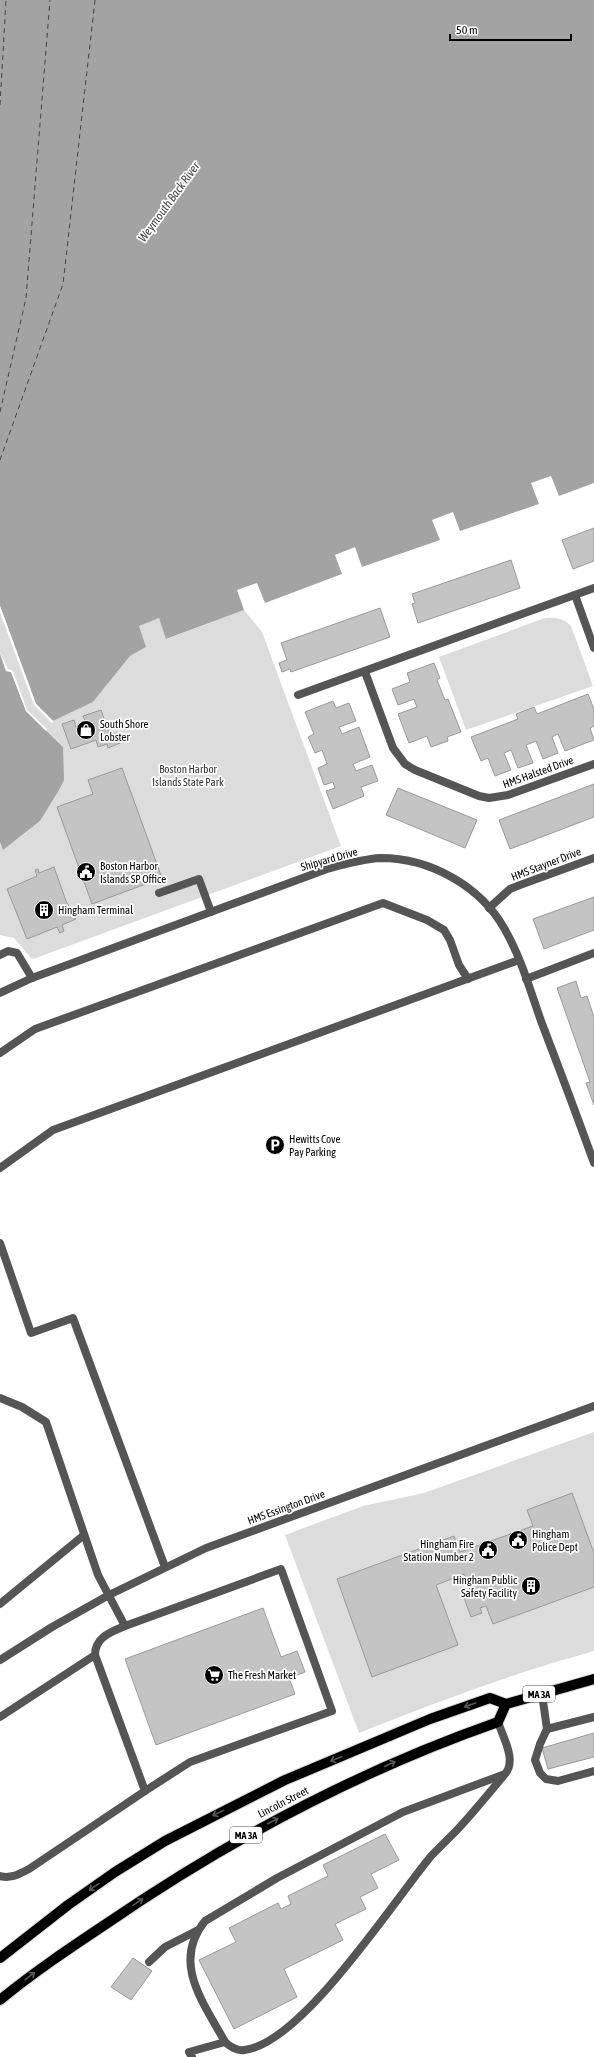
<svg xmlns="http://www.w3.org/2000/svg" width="594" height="2057" font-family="'Asap Condensed',sans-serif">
	<rect width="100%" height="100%" fill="#fff"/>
	<g fill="#dcdcdc">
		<path d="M0 606 36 704 53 721 93 702 130 656 146 647 138 626 159 618 167 639 244 610 262 632 341 846 33 959 31 958 14 938 0 935V842L3 850 40 821 47 808 63 747 26 711 6 671 0 654Z"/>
		<path d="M545 618C556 617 563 618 571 626L593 686 466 730 439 657Z"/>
		<path d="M594 1432V1651C514 1673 436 1702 359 1733L285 1535 363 1506 424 1493Z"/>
	</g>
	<g fill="#a3a3a3">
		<path d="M0 0H594V483L559 496 551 476 531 483 539 504 460 531 453 512 432 520 440 540 362 567 355 547 335 555 342 574 265 603 257 583 237 590 244 610 166 639 159 618 139 626 146 647 130 656 93 702 53 721 36 704 0 606Z"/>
		<path d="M0 654 6 671 11 672 26 711 63 747 64 780 59 790 40 821 3 850 0 842Z"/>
	</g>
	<g fill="#fff">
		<path d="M0 606 36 704 53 721 52 723 34 705 0 612Z"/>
		<path d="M0 652 8 669 13 671 27 710 47 729 46 731 26 711 11 672 6 671Z"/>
	</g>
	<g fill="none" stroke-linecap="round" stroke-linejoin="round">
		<g stroke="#444" stroke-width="1" stroke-dasharray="5 4" stroke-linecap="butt">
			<path d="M0 105 6 0"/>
			<path d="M0 412 26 298 50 0"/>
			<path d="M0 460 63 284 95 0"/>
		</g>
	</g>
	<g fill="#c4c4c4" stroke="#999">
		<path d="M594 528V561L573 569 562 540Z"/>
		<path d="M511 560 520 588 418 623 412 604 415 603 412 594Z"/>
		<path d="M380 608 390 637 291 672 290 669 282 672 279 663 287 660 281 643Z"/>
		<path d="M434 663 440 678 437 680 445 700 448 699 461 732 447 737 448 741 431 747 427 736 409 743 398 714 417 707 414 699 398 705 392 689 410 682 407 673Z"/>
		<path d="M588 694 594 709V726L590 728 594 740 565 751 558 734 552 737 558 753 543 759 536 741 526 745 533 763 518 768 511 750 504 753 511 770 495 776 488 758 481 761 471 737 518 719 516 714 534 707 537 714Z"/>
		<path d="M333 701 336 708 349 703 356 721 339 727 342 734 359 727 370 757 353 764 356 771 372 765 378 781 361 787 364 796 333 809 326 791 335 788 333 782 324 785 318 768 327 764 322 750 315 753 308 737 314 734 305 712Z"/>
		<path d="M101 710 110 736 117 733 120 743 108 748 107 744 98 747 96 740 71 749 62 724 74 720 76 727 86 723 83 716Z"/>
		<path d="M122 768 162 878 92 904 57 807 93 794 88 780Z"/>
		<path d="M594 784V817L510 849 499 820Z"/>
		<path d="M398 788 477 820 465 848 386 815Z"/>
		<path d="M54 867 66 901 76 919 62 925 64 931 60 933 57 927 27 939 7 889 37 876 35 870 38 869 39 873Z"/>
		<path d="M594 897V930L544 949 533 919Z"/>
		<path d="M576 981 581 998 587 996 594 1017V1105L586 1083 590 1082 557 988Z"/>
		<path d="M572 1493 594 1553V1587L493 1624 486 1606 480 1608 482 1613 471 1617 463 1595 471 1592 464 1574 436 1585 458 1645 372 1677 337 1579 454 1536 460 1552 533 1526 527 1510Z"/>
		<path d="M263 1608 281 1657 297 1651 305 1672 289 1678 295 1694 156 1745 125 1659Z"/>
		<path d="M594 1733V1757L548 1769 542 1748Z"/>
		<path d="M385 1834 399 1860 371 1874 378 1888 360 1897 366 1909 335 1924 343 1940 284 1969 297 1997 234 2029 199 1960 236 1942 229 1928 278 1903 281 1909 291 1904 288 1896 328 1876 323 1865Z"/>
		<path d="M133 1958 152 1971 131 2000 111 1987Z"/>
	</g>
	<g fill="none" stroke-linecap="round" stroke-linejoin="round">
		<defs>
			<g id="primary">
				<path d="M0 1958 68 1905 115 1872 165 1841 285 1780 430 1719 490 1698 506 1704 594 1679"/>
				<path d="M0 2000C34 1972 70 1948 106 1924 227 1841 358 1771 498 1722L506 1704"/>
			</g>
		</defs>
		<use href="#primary" stroke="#dbdbdb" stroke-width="12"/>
		<g stroke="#555" stroke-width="8">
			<path d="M159 893 199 879 211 912"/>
			<path d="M0 955 8 951 17 953 32 978"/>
			<path d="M526 979 594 953"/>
			<path d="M0 1053 35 1029 383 903 427 920 444 930 450 940 459 965 468 979"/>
			<path d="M0 1168 53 1130 519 960"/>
			<path d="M0 1243 31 1333 73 1318 165 1567"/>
			<path d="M0 1398 22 1407 46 1422 98 1575 125 1626C111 1632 95 1637 95 1655L0 1717"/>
			<path d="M0 1604 84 1535"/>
			<path d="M125 1626 281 1569 332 1711 190 1762 145 1791"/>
			<path d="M542 1694 547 1729 540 1744 535 1760 540 1773 546 1779 558 1781 594 1771"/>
			<path d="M498 1722C503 1737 517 1761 505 1774L403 1812 277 1878 205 1921C171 1963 204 2003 225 2042 229 2046 237 2051 244 2050 302 2044 394 1900 432 1855 440 1847 448 1839 456 1831 473 1813 489 1793 505 1774"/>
			<path d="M547 1729 594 1717"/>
			<path d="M0 1876C11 1879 19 1874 29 1869L145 1791 95 1655"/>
			<path d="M149 1962 165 1947 198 1930"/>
			<path d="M192 2057 189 2052 225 2042"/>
		</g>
		<g stroke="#555" stroke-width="8">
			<path d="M575 595 594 648"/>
			<path d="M365 672 393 748 405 764 415 770 479 796 489 798 508 795 594 764"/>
			<path d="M298 695 594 588"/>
			<path d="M489 908 510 889 520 885 594 858"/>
			<path d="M0 993 32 978 327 869C345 864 362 859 381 858 430 858 480 886 504 928 521 957 530 990 541 1021 559 1068 577 1116 594 1163"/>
			<path d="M0 1660 52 1627 109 1595 206 1548 594 1406"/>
		</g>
		<use href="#primary" stroke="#000" stroke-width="10"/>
	</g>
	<defs><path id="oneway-shaft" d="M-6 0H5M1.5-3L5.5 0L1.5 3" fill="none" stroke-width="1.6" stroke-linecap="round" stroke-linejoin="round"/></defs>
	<g stroke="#595959">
		<use href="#oneway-shaft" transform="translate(470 1705) rotate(161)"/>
		<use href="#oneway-shaft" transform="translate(336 1759) rotate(158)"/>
		<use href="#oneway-shaft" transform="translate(390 1764) rotate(-25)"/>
		<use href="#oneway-shaft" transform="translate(218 1813) rotate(154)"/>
		<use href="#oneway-shaft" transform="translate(273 1821) rotate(-27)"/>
		<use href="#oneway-shaft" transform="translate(94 1887) rotate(145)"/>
		<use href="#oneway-shaft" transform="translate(138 1902) rotate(-34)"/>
		<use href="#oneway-shaft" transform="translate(30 1976) rotate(-38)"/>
	</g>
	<defs>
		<symbol id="shop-disc" viewBox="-11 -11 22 22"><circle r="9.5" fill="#000" stroke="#fff"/><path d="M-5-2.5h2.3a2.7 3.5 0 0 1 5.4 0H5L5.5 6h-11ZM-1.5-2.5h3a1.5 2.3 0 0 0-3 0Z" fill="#fff"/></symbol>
		<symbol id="civic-disc" viewBox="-11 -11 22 22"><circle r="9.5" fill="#000" stroke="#fff"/><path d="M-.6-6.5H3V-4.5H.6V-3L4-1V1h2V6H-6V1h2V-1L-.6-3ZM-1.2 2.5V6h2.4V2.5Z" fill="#fff"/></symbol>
		<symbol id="building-disc" viewBox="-11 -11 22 22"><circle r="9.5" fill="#000" stroke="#fff"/><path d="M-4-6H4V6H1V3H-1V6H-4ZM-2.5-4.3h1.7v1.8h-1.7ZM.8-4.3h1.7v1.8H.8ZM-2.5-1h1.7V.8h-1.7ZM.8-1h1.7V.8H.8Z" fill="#fff"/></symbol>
		<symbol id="parking-disc" viewBox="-11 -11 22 22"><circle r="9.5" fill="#000" stroke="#fff"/><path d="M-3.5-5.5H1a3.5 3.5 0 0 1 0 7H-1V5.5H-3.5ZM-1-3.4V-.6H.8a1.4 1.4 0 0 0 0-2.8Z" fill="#fff"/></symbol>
		<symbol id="supermarket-disc" viewBox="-11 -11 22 22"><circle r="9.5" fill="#000" stroke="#fff"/><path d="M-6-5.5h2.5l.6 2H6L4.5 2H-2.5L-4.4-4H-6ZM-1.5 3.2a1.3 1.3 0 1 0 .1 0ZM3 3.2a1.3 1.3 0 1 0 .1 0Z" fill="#fff"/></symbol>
	</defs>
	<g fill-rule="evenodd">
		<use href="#shop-disc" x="75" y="719" width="22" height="22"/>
		<use href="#civic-disc" x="75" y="861" width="22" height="22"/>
		<use href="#building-disc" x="33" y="899" width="22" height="22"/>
		<use href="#parking-disc" x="264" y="1134" width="22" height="22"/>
		<use href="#civic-disc" x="507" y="1529" width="22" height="22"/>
		<use href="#civic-disc" x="477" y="1539" width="22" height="22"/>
		<use href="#building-disc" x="520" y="1575" width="22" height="22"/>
		<use href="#supermarket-disc" x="203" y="1664" width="22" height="22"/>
	</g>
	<g text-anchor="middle" stroke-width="3.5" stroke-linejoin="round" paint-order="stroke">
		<g fill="#fff" stroke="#4c4c4c" stroke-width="1">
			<rect x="523" y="1686" width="32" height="16" rx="3"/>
			<rect x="230" y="1827" width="32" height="16" rx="3"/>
		</g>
		<g font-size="10" font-weight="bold" fill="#000">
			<text x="539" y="1698">MA 3A</text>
			<text x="246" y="1839">MA 3A</text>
		</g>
		<g font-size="11" fill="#000" stroke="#fff" text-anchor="start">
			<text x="100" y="728">South Shore<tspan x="100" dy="13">Lobster</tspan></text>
			<text x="100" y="870">Boston Harbor<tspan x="100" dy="13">Islands SP Office</tspan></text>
			<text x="58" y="914">Hingham Terminal</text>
			<text x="289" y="1143">Hewitts Cove<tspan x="289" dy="13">Pay Parking</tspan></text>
			<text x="532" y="1538">Hingham<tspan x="532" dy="13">Police Dept</tspan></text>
			<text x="474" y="1548" text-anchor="end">Hingham Fire<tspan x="474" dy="13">Station Number 2</tspan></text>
			<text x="517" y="1584" text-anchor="end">Hingham Public<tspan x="517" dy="13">Safety Facility</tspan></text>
			<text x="228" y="1679">The Fresh Market</text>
		</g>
		<g font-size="11" fill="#333" stroke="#fff">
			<text x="188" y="773">Boston Harbor<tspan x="188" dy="13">Islands State Park</tspan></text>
		</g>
		<g font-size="11" fill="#000" stroke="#fff">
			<text transform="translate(538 772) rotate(-20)" y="4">HMS Halsted Drive</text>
			<text transform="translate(329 859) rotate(-16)" y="4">Shipyard Drive</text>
			<text transform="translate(546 864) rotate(-21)" y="4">HMS Stayner Drive</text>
			<text transform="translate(286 1507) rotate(-20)" y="4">HMS Essington Drive</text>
			<text transform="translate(283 1802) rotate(-27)" y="4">Lincoln Street</text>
		</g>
		<g font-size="12" font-style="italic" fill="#444" stroke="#fff">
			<text transform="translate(169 202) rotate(-54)" y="4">Weymouth Back River</text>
		</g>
	</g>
	<path d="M450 34v6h121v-6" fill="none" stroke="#000000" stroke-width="2"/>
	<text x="456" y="34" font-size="12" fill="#000000" stroke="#ffffff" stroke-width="3" paint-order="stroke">50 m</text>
</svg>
